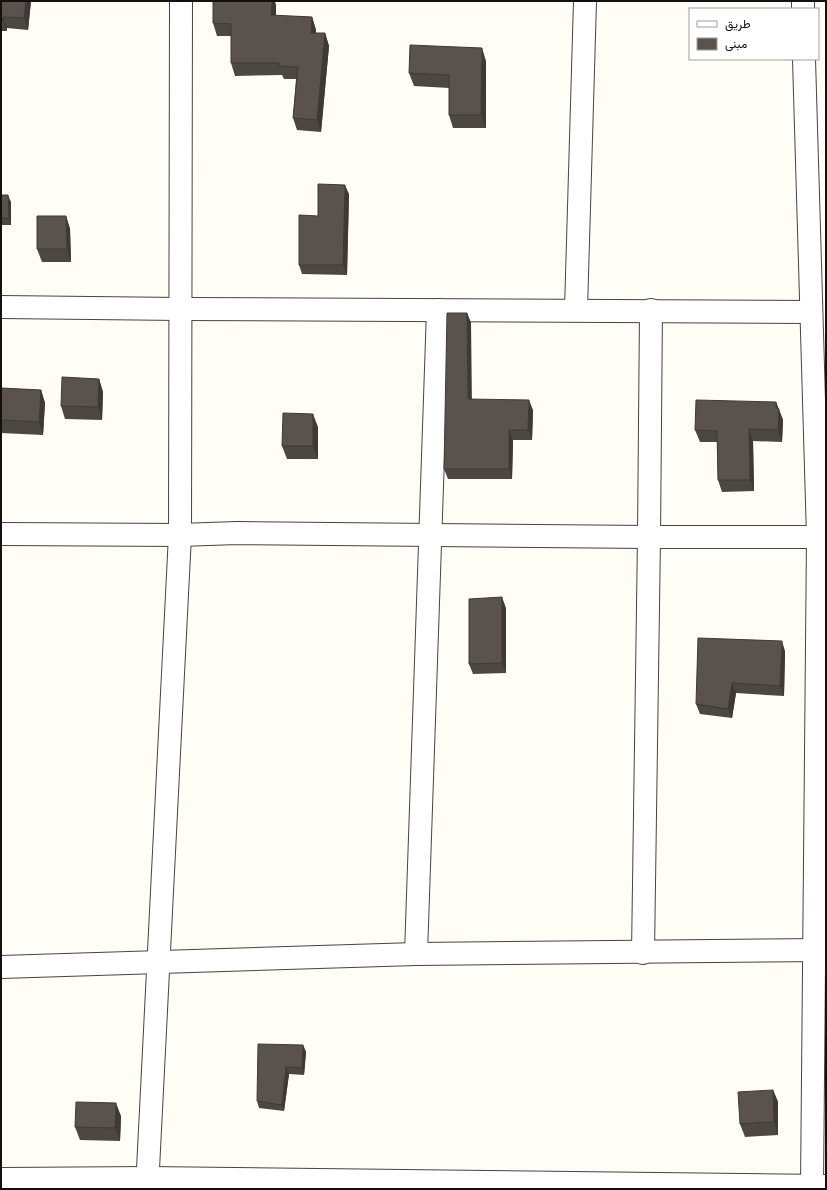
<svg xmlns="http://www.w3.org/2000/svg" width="827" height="1190" font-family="'PT Serif',Vazirmatn,serif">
	<rect width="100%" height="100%" fill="#fffdf5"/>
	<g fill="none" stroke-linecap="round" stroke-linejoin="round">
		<defs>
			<g id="minor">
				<path d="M803 1V9"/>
				<path d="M804 59 818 537 812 1186"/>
				<path d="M1 307 180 309 810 312"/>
				<path d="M576 310 585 1"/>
				<path d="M1 534 180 535 237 533 649 537H826"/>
				<path d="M643 953 649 537 651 310"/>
				<path d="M416 954 438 310"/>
				<path d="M1 967 416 954 826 950"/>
				<path d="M1 1179 148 1178 826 1186"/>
				<path d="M147 1189 180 535 181 1"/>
			</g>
		</defs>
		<use href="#minor" stroke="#444" stroke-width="24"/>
		<use href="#minor" stroke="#fff" stroke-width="22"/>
	</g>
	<g fill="#4d4742">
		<path d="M1 1H31L28 30 7 28V31H1Z"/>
		<path d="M276 5V16L312 17 316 30V33H325L329 46 321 132 297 130 293 118 296 79H284L282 75 235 76 231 63V36H217L213 23Z"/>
		<path d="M486 61V128H453L449 115V88L414 86 409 73Z"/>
		<path d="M349 194 347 275 302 274 299 265 318 216Z"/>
		<path d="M1 195 11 202V225H1Z"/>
		<path d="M66 216 70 229 71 262H42L37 249Z"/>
		<path d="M467 313 471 323V399L533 410 532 440H513L512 479H448L444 469Z"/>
		<path d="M99 379 103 392 102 420 65 419 61 406Z"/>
		<path d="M1 388 41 390 45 403 43 435 1 433Z"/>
		<path d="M776 402 783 420 782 442 753 441 754 491 722 492 718 480 717 442H700L695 430Z"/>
		<path d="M318 427V459H287L282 446Z"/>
		<path d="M506 608V673L473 674 469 664Z"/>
		<path d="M785 651 784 696 736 693 732 718 700 714 696 704Z"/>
		<path d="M303 1045 306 1052 304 1075 289 1074 284 1111 259 1108 257 1101Z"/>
		<path d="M773 1090 778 1102V1135L745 1137 740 1124Z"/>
		<path d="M121 1116 120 1141 80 1140 75 1127Z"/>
	</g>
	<g fill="#3f3936">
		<path d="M26 1H31L28 30 24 18Z"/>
		<path d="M272 1H275L276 5V28L271 15Z"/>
		<path d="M3 17 7 28V31L3 20Z"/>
		<path d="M312 17 316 30V46L311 33Z"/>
		<path d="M325 33 329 46 321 132 317 120Z"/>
		<path d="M482 48 486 61V128L481 115Z"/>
		<path d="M345 185 349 194 347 275 343 265Z"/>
		<path d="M8 195 11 202V225L9 218Z"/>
		<path d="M66 216 70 229 71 262 67 249Z"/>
		<path d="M467 313 471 323 472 409 468 399Z"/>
		<path d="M99 379 103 392 102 420 98 407Z"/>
		<path d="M41 390 45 403 43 435 39 422Z"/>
		<path d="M529 400 533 410 532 440 528 430Z"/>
		<path d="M776 402 783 420 782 442 778 430 776 408Z"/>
		<path d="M313 414 318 427V459L313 446Z"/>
		<path d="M749 429 753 441 754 491 750 480Z"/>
		<path d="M509 430 513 440 512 479 509 469Z"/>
		<path d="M502 597 506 608V673L502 663Z"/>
		<path d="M782 641 785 651 784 696 780 686Z"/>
		<path d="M732 683 736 693 732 718 728 709Z"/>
		<path d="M303 1045 306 1052 304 1075 302 1068Z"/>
		<path d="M286 1067 289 1074 284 1111 282 1105Z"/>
		<path d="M773 1090 778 1102V1135L774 1122Z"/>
		<path d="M116 1103 121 1116 120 1141 115 1128Z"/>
	</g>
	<g fill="#5a524d" stroke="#3f3936">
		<path d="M1 1H26L24 18 3 17V20H1Z"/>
		<path d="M213 1H272L271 15 312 17 311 33H325L317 120 293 118 298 67 279 66V63H231V24L213 23Z"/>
		<path d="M410 45 482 48 481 115H449V75L409 73Z"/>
		<path d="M318 184 345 185 343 265H299V215L318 216Z"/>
		<path d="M1 195H8L9 218H1Z"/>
		<path d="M37 216H66L67 249H37Z"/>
		<path d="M447 313H467L468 399 529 400 528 430H509V469H444Z"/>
		<path d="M62 377 99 379 98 407 61 406Z"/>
		<path d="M1 388 41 390 39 422 1 420Z"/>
		<path d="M696 400 776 402V408L779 409 778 430 749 429 750 480H718L717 431 695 430Z"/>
		<path d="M283 413 313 414V446H282Z"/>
		<path d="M502 597V663L469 664V599Z"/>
		<path d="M698 638 782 641 780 686 732 683 728 709 696 704Z"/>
		<path d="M258 1044 303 1045 302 1068 286 1067 282 1105 257 1101Z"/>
		<path d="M773 1090 774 1122 740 1124 738 1092Z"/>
		<path d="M76 1102 116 1103 115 1128 75 1127Z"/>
	</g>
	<rect width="827" height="1190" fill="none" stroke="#111111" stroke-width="4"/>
	<rect x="689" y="8" width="130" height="52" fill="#ffffff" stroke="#a0a0a0"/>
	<rect x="697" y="21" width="20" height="6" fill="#ffffff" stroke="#a0a0a0"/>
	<text x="725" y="28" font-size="12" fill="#111111">طريق</text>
	<rect x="697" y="38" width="20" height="12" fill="#5a524d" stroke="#a0a0a0"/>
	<text x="725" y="48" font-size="12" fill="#111111">مبنى</text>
</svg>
